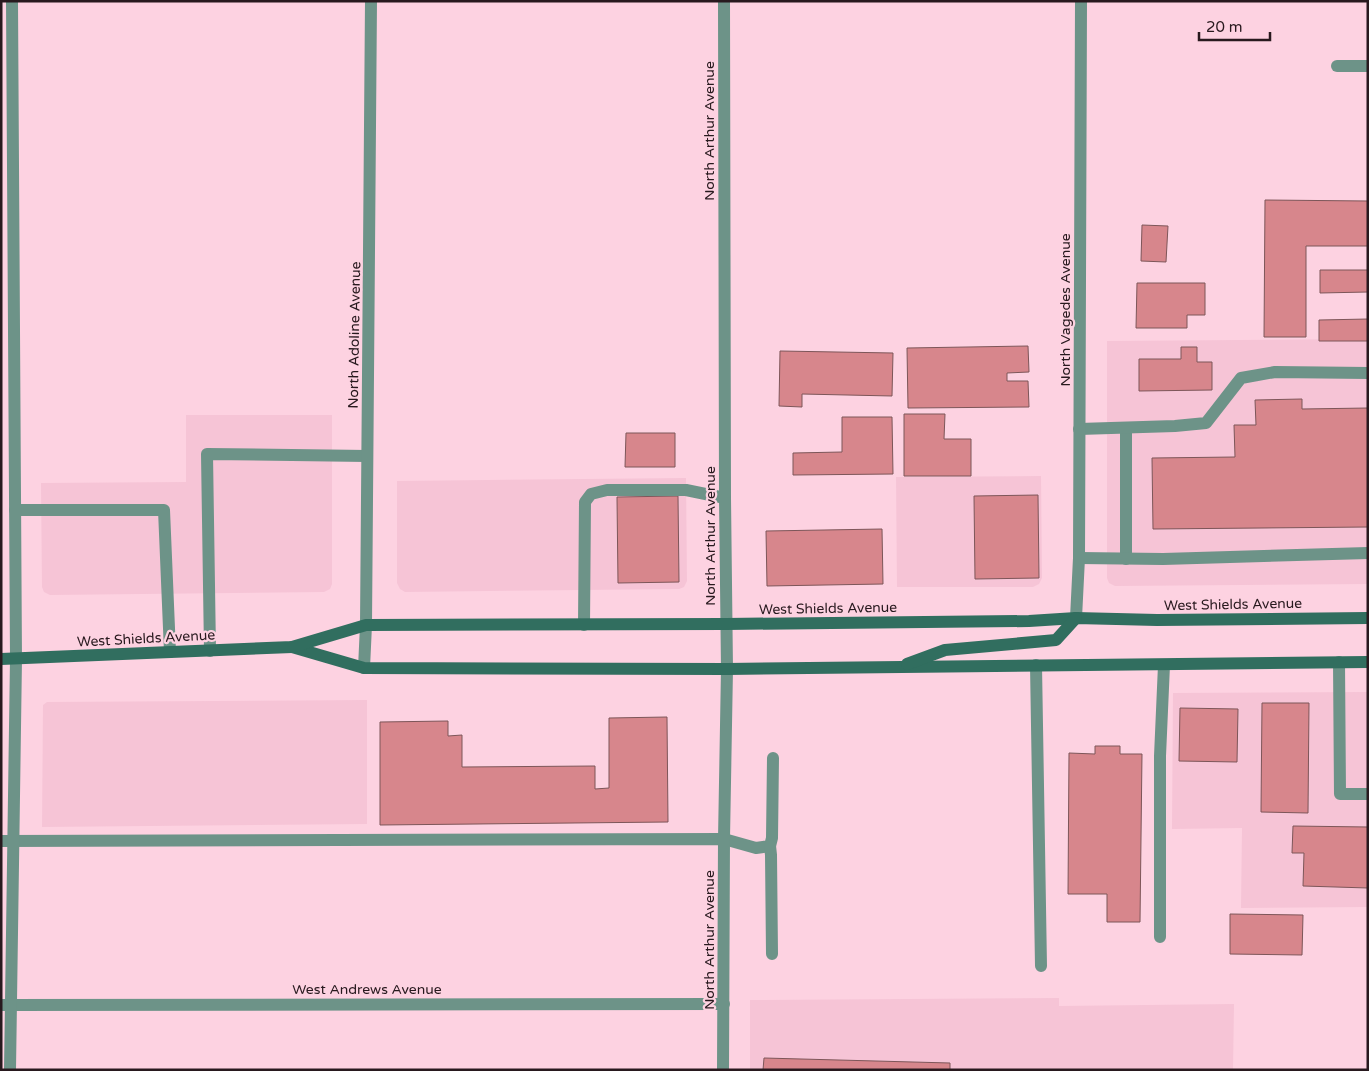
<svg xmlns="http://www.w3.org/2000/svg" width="1369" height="1071" font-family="'Varela Round',sans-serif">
	<rect width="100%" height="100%" fill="#fdd2e1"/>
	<g fill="#f6c4d6">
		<path d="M1368 339V584L1115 586 1109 583 1107 578V341Z"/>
		<path d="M186 415H332V584L330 589 324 592 50 595 44 592 42 587 41 483 186 482Z"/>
		<path d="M1041 476 1042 578 1039 584 1033 587H897L896 477Z"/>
		<path d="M686 478 687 581 684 587 679 589 405 592 400 589 397 583V481Z"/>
		<path d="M1368 692V907L1241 908 1242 828 1172 829 1173 693Z"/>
		<path d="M367 700V824L42 827 43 705 47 702Z"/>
		<path d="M1059 998V1006L1234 1004 1233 1070H750V1000Z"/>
	</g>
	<g fill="#d7868c" stroke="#7d5659">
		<path d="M1265 200 1368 201V246H1306V337H1264Z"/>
		<path d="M1142 225 1168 226 1166 262 1141 261Z"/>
		<path d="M1320 270H1368V292L1320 293Z"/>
		<path d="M1137 283H1205V315H1187V328H1136Z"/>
		<path d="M1368 319V341H1319V320Z"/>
		<path d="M1028 346 1029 372 1007 373V381H1028L1029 407 908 408 907 348Z"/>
		<path d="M1181 347H1197V362H1212V390L1139 391V359H1181Z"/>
		<path d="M780 351 893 353 892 396 802 394V407L779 406Z"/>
		<path d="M1302 399V409L1368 408V527L1153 529 1152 458 1235 457 1234 425H1256L1255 400Z"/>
		<path d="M904 414H945L944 439H971V476H904Z"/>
		<path d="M842 417H892L893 474 793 475V453L842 452Z"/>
		<path d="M626 433H675V467H625Z"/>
		<path d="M1038 495 1039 578 975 579 974 496Z"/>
		<path d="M678 496 679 582 618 583 617 497Z"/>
		<path d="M882 529 883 584 767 586 766 531Z"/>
		<path d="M1262 703H1309L1308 813 1261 812Z"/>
		<path d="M1180 708 1238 709 1237 762 1179 761Z"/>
		<path d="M667 717 668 822 380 825V722L448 721V736L462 735V767L595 766V789L609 788V718Z"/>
		<path d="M1095 746H1120V754H1142L1140 922H1107V894H1068L1069 753 1095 754Z"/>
		<path d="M1293 826 1368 827V888L1303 886 1304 853H1292Z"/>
		<path d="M1230 914 1303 915 1302 955 1230 954Z"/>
		<path d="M764 1058 950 1063V1070H763Z"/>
	</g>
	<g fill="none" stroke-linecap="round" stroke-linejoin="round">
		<g stroke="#6d9388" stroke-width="12">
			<path d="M1337 66H1368"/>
			<path d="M1126 428V559"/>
			<path d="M1079 429 1175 426 1206 423 1241 378 1275 372 1368 373"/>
			<path d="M15 510H164L170 652"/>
			<path d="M1079 558 1163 559 1368 553"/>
			<path d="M584 625 585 502 591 494 607 490H686L725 498"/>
			<path d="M210 651 207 454 367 456"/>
			<path d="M1339 662 1340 794H1368"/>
			<path d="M1036 665 1041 966"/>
			<path d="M1 841 724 839 756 848 770 846 772 838 773 758"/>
			<path d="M770 846 771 855 772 954"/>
			<path d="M1160 937V756L1164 665"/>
		</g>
		<g stroke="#6d9388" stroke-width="12">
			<path d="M1076 618 1079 558 1081 1"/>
			<path d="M364 668 366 625 371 1"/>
			<path d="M1 1005 724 1004"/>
			<path d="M10 1070 16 659 12 1"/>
			<path d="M723 1070 724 839 727 669 725 498 724 1"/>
		</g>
		<g stroke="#316e5f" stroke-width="12">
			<path d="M292 647 364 668 727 669 1368 662"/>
			<path d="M1 659 292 647 366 625 726 624 1029 621 1076 618 1157 620 1368 618"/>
			<path d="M907 664 945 650 1056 640 1076 618"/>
		</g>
	</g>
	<g text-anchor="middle" stroke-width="4.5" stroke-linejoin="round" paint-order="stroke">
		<g font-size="14" fill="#28191e" stroke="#fdd2e1">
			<text transform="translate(709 131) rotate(-90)" y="5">North Arthur Avenue</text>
			<text transform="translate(1065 310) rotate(-90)" y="5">North Vagedes Avenue</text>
			<text transform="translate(354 335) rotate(-89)" y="5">North Adoline Avenue</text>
			<text transform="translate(710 536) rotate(-90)" y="5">North Arthur Avenue</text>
			<text transform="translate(1233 604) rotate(-1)" y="5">West Shields Avenue</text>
			<text transform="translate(828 608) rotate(-1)" y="5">West Shields Avenue</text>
			<text transform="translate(146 638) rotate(-3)" y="5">West Shields Avenue</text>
			<text transform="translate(709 940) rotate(-90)" y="5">North Arthur Avenue</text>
			<text x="367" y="994">West Andrews Avenue</text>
		</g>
	</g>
	<rect width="1369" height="1071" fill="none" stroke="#28191e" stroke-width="5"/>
	<path d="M1199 32v8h71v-8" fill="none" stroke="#28191e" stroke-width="2.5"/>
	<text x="1206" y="32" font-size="15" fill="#28191e" stroke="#fdd2e1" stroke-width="4" paint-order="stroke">20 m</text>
</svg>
